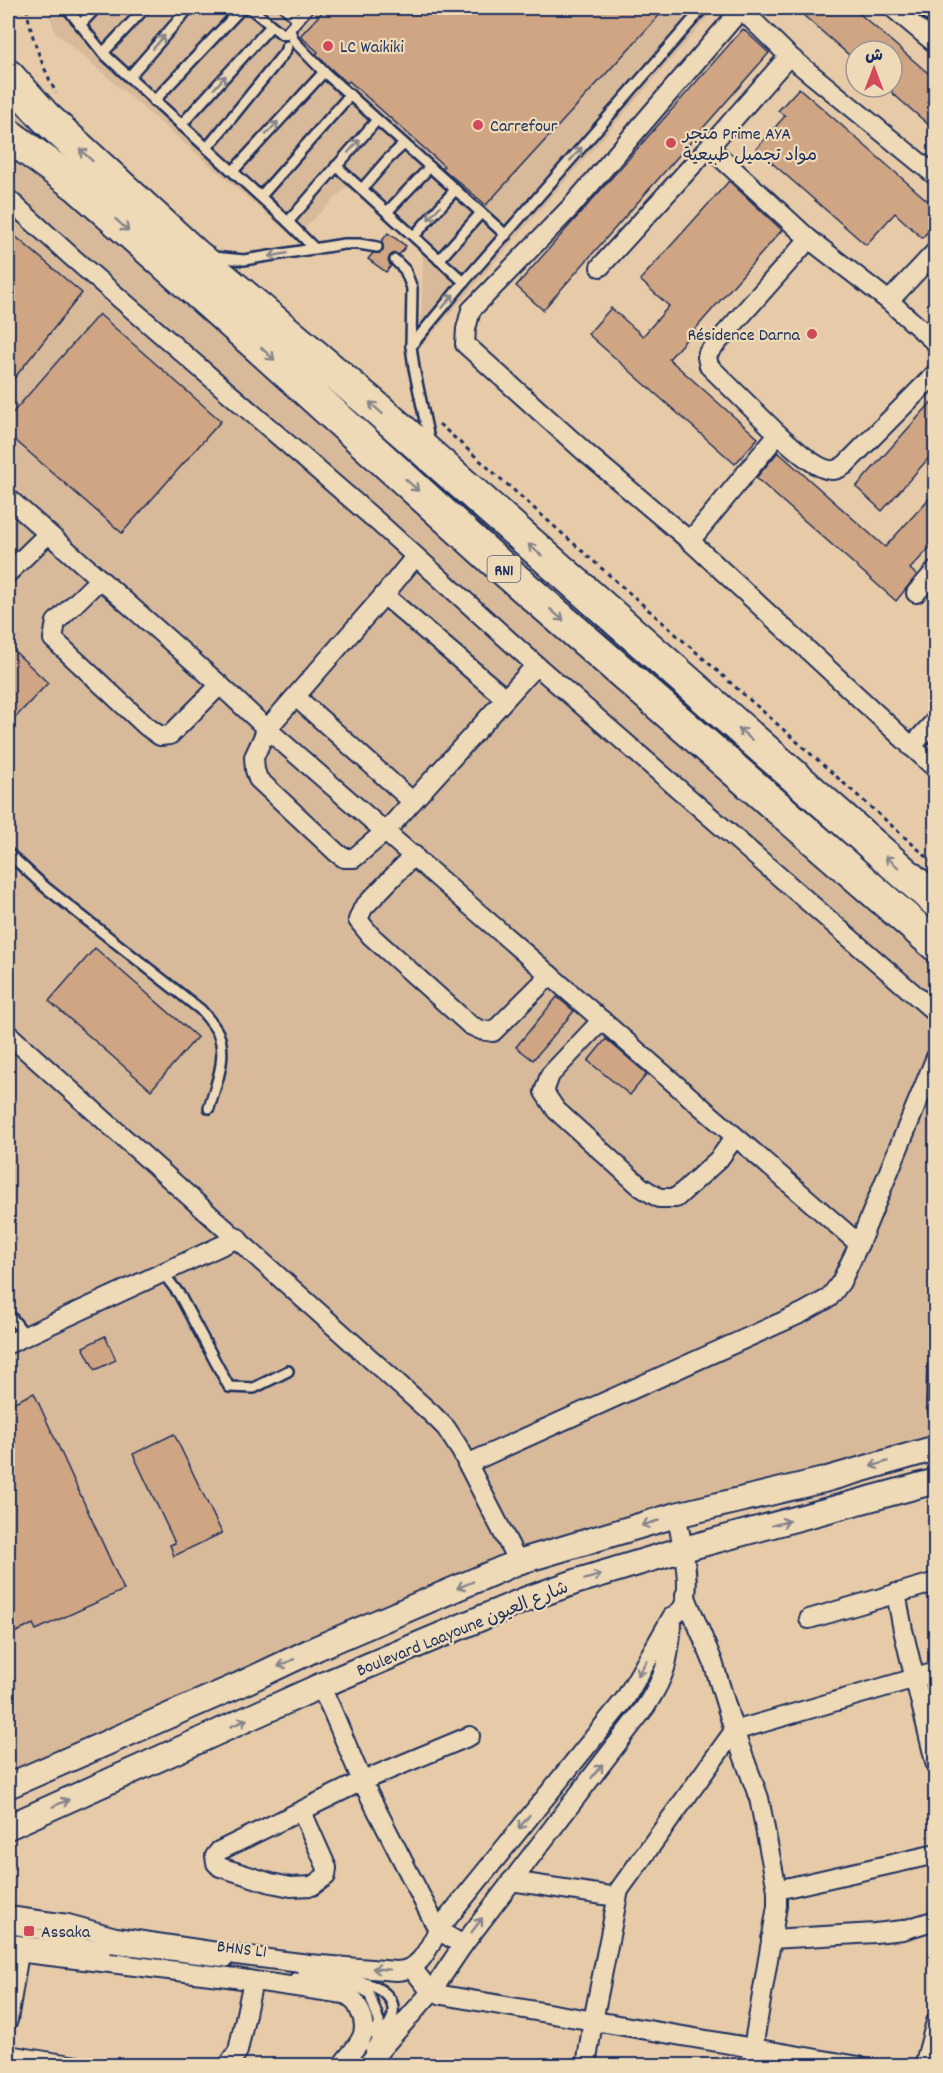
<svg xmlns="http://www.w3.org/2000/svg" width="943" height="2073" font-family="Dekko,'Playpen Sans Arabic',sans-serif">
	<rect width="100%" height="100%" fill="#e7cba9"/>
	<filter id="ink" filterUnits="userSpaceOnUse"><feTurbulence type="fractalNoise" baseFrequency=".0167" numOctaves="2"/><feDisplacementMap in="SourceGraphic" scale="12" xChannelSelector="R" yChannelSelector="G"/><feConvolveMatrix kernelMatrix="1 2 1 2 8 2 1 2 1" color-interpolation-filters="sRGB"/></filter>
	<g filter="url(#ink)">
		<g fill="#d8ba9b">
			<path d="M47 8H716L421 347 423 248 349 185 294 238 55 32Z"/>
			<path d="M8 100 117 200 670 732 936 967 935 1447 507 1566 8 1793Z"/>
		</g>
		<g fill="#cfa584" stroke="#1b2f5e" stroke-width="1.5">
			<path d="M326 8H666L486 205 442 168 444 166 349 81 347 83 329 67 316 54 318 52 300 36Z"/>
			<path d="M795 8H853L936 80V131L892 93V51H856V61Z"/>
			<path d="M743 29 769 53 543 310 516 286Z"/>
			<path d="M799 88 936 208V223L922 238 895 213 866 245 756 149 785 116 778 111Z"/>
			<path d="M729 181 782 230 669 359 758 438 735 464 588 334 611 308 643 336 669 306 640 280Z"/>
			<path d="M8 230 82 293 8 386Z"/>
			<path d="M388 233 406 246 399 255 394 253 390 256 388 261 391 266 386 272 368 259 373 253H379L383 251V245L381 242Z"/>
			<path d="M99 314 221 421 122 533 8 434V418Z"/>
			<path d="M936 397V450L882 511 856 487Z"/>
			<path d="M778 452 885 547 936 491V541L910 569 917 575 896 601 756 478Z"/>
			<path d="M8 645 48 683 8 725Z"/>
			<path d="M95 948 197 1037 151 1090 49 1001Z"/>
			<path d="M557 997 574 1011 533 1060 516 1047Z"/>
			<path d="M606 1039 647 1074 630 1095 588 1061Z"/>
			<path d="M105 1336 116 1360 95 1370 83 1347Z"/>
			<path d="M34 1393 124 1590 36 1630 33 1624 8 1636V1405Z"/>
			<path d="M174 1434 222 1533 174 1556 170 1545 175 1543 133 1454Z"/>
		</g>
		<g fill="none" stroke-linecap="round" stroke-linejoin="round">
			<defs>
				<g id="lane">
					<path d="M67 8 103 53 288 222 315 249"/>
					<path d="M250 8 282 34 291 33 294 41 324 72 506 235"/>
					<path d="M285 8 298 19"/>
					<path d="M80 25 96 8"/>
					<path d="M287 32 308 8"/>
					<path d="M103 53 145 8"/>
					<path d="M129 77 189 8"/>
					<path d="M154 101 242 8"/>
					<path d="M181 125 271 26"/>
					<path d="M207 148 285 52 287 46"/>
					<path d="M336 166 464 282"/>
					<path d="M233 171 324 72"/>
					<path d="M362 189 388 159 404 144"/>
					<path d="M261 196 350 95"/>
					<path d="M387 212 430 167"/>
					<path d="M288 222 377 120"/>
					<path d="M414 236 455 190"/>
					<path d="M213 257 244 260 344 244H359L377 247"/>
					<path d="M395 260 405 270 412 288 411 346 414 368 430 444"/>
					<path d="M439 260 481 213"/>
					<path d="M411 346 464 282 703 8"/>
					<path d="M8 853 45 887 201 1010C207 1017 214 1025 218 1033 228 1057 216 1084 209 1108"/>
					<path d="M163 1273 179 1294 229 1387 254 1388 288 1371"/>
					<path d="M8 1313 26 1336"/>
					<path d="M936 1363 933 1367 932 1405 936 1418"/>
					<path d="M8 1928 105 1947 227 1962"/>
					<path d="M8 1939 106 1953"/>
					<path d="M303 1972C327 1975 404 1979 392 2018 388 2029 377 2040 370 2049"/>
					<path d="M295 1978 356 1986 369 1993 379 2021V2026L373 2034"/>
				</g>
				<g id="street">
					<path d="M742 8 571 207 471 310 466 329 465 344 586 453 690 541 936 769"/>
					<path d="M893 8 936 44"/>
					<path d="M927 8 936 16"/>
					<path d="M741 9 789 56 936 176"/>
					<path d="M789 56 709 147 809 239"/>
					<path d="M8 199 73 258 379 523 536 665 936 1013"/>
					<path d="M936 251 889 301 936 343"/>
					<path d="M600 267 709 147"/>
					<path d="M778 434 709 366 707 357 708 353 809 239 889 301"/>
					<path d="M8 498 220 685 267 729 859 1244"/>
					<path d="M690 541 778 434C790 444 816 470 831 470 837 471 841 467 845 465L936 373"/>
					<path d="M415 557 384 595 267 729 254 757 255 770 258 779 337 853 344 858H354L386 831 536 665"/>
					<path d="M8 573 48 534"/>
					<path d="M100 579 56 622 53 639 146 726 160 736 170 735 220 685"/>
					<path d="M916 593 936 570"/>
					<path d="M384 595 505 698"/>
					<path d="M296 697 412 801"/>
					<path d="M911 747 936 720"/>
					<path d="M414 855 363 908 358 920 371 936 470 1025 481 1030 493 1032 550 975"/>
					<path d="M602 1020 550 1075 544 1092 556 1110 641 1187 659 1198H676L719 1159 735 1137"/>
					<path d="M8 1034 432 1414 446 1428 461 1451 518 1562"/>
					<path d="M8 1344 238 1238"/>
					<path d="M467 1464 802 1313 829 1298 841 1282 859 1244 936 1057"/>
					<path d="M896 1593 903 1630 936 1766"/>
					<path d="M685 1595 713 1662 734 1731 759 1798 777 1890V1906L750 2066"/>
					<path d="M809 1619 936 1582"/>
					<path d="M320 1686 331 1708 362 1781 438 1930 463 1945"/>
					<path d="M302 1812 327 1868 326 1876 312 1886 291 1887 271 1883 220 1867 216 1863 215 1856 219 1851 362 1781 470 1736"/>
					<path d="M511 1881 617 1897"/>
					<path d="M777 1890 936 1854"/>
					<path d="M8 1916 68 1924 116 1937 244 1956 309 1964 396 1971C420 1971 428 1949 438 1930L625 1699 672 1617C675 1615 681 1611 683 1607 693 1588 681 1536 676 1515"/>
					<path d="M771 1939 875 1933 903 1930 936 1920"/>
					<path d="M8 1951 228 1977 344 1994C354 1998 356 2002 360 2011 372 2035 355 2047 341 2066"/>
					<path d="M412 1968 427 1987 442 1995 859 2066"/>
					<path d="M8 2020 19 1953"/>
					<path d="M8 2055 77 2066"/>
					<path d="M228 2066 238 2051 253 1981"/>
					<path d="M366 2066 432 1991 463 1945 646 1706C667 1673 668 1662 672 1624"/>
					<path d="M586 2066 593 2021 619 1890 734 1731 936 1672"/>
					<path d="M924 2066 936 2022"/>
				</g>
				<g id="secondary">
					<path d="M8 1786 239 1685 317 1648 518 1562 676 1515 824 1480 936 1448"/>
					<path d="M8 1827 320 1686 524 1600 578 1581 684 1549 936 1481"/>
				</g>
				<g id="highway">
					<path d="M8 76 45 117 194 254 373 405 936 901"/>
					<path d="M8 135 78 186 258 346 508 573 936 945"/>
				</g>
			</defs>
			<use href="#lane" stroke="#1b2f5e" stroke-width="14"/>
			<use href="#street" stroke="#1b2f5e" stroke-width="22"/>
			<use href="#secondary" stroke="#1b2f5e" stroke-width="28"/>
			<use href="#highway" stroke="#1b2f5e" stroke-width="36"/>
			<g stroke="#1b2f5e" stroke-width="3" stroke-dasharray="4.5 4.5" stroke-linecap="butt">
				<path d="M27 8C30 36 43 67 56 93"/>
				<path d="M439 424 936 865"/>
			</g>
			<use href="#lane" stroke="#efdab8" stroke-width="9"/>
			<use href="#street" stroke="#efdab8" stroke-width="18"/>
			<use href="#secondary" stroke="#efdab8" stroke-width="24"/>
			<use href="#highway" stroke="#efdab8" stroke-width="32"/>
		</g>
		<defs><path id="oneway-shaft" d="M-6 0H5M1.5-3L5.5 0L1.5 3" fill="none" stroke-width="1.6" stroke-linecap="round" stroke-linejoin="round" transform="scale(1.5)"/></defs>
		<g stroke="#85848b">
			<use href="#oneway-shaft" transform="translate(159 42) rotate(-49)"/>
			<use href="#oneway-shaft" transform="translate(220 82) rotate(-48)"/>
			<use href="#oneway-shaft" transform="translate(272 128) rotate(-47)"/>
			<use href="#oneway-shaft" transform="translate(354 146) rotate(-48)"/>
			<use href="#oneway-shaft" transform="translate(576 154) rotate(-49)"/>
			<use href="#oneway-shaft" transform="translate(86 155) rotate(-137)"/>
			<use href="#oneway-shaft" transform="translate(434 213) rotate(132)"/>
			<use href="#oneway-shaft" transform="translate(122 225) rotate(42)"/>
			<use href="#oneway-shaft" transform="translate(278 255) rotate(169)"/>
			<use href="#oneway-shaft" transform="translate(448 301) rotate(-51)"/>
			<use href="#oneway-shaft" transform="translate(268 354) rotate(43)"/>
			<use href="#oneway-shaft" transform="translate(376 408) rotate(-138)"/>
			<use href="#oneway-shaft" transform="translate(412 485) rotate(42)"/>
			<use href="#oneway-shaft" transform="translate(535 550) rotate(-139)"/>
			<use href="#oneway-shaft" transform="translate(557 615) rotate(41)"/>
			<use href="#oneway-shaft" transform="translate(745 734) rotate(-139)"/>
			<use href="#oneway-shaft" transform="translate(892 862) rotate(-139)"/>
			<use href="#oneway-shaft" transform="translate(879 1464) rotate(164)"/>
			<use href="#oneway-shaft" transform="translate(650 1523) rotate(164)"/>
			<use href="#oneway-shaft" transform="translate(781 1523) rotate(-15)"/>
			<use href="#oneway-shaft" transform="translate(593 1577) rotate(-17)"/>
			<use href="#oneway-shaft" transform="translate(465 1585) rotate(157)"/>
			<use href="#oneway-shaft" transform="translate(286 1663) rotate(155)"/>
			<use href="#oneway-shaft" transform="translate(642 1668) rotate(121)"/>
			<use href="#oneway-shaft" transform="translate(239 1723) rotate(-24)"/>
			<use href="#oneway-shaft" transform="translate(597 1771) rotate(-52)"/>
			<use href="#oneway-shaft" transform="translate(61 1803) rotate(-24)"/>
			<use href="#oneway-shaft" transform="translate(524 1822) rotate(129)"/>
			<use href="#oneway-shaft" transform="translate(477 1925) rotate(-53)"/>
			<use href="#oneway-shaft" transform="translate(381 1969) rotate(-176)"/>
		</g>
	</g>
	<g fill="#d1495b" stroke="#efdab8" stroke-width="2">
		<circle cx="328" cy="46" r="6"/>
		<circle cx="478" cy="125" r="6"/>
		<circle cx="671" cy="143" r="6"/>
		<circle cx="812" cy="334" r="6"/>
		<rect x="23" y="1925" width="12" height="12" rx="3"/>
	</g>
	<g text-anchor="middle" stroke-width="4.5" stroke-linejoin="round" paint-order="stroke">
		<rect fill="#efdab8" stroke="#5b6279" stroke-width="1.5" x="487.5" y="556" width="33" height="26" rx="4.5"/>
		<g font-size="16" font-weight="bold" fill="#1b2f5e">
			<text x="504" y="575">RN1</text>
		</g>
		<g font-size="18" fill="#1b2f5e" stroke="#efdab8" text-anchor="start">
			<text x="340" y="52">LC Waikiki</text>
			<text x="490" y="131">Carrefour</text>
			<text x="683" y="139">متجر Prime AYA<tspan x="683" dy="21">مواد تجميل طبيعية</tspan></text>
			<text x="800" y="340" text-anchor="end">Résidence Darna</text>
			<text x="41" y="1937">Assaka</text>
		</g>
		<g font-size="18" fill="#1b2f5e" stroke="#efdab8">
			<text transform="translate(462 1628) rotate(-22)" y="6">Boulevard Laayoune شارع العيون</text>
			<text transform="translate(242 1948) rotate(7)" y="6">BHNS L1</text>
		</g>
	</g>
	<rect width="943" height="2073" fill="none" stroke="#efdab8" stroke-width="30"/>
	<rect x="15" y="15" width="913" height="2043" fill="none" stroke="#1b2f5e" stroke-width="2" filter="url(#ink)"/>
	<g transform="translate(874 69)"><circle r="28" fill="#efdab8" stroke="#9a9694" stroke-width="1.5"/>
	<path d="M0-4.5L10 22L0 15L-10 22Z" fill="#d1495b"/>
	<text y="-9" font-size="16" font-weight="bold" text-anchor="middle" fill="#1b2f5e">ش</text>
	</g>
</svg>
